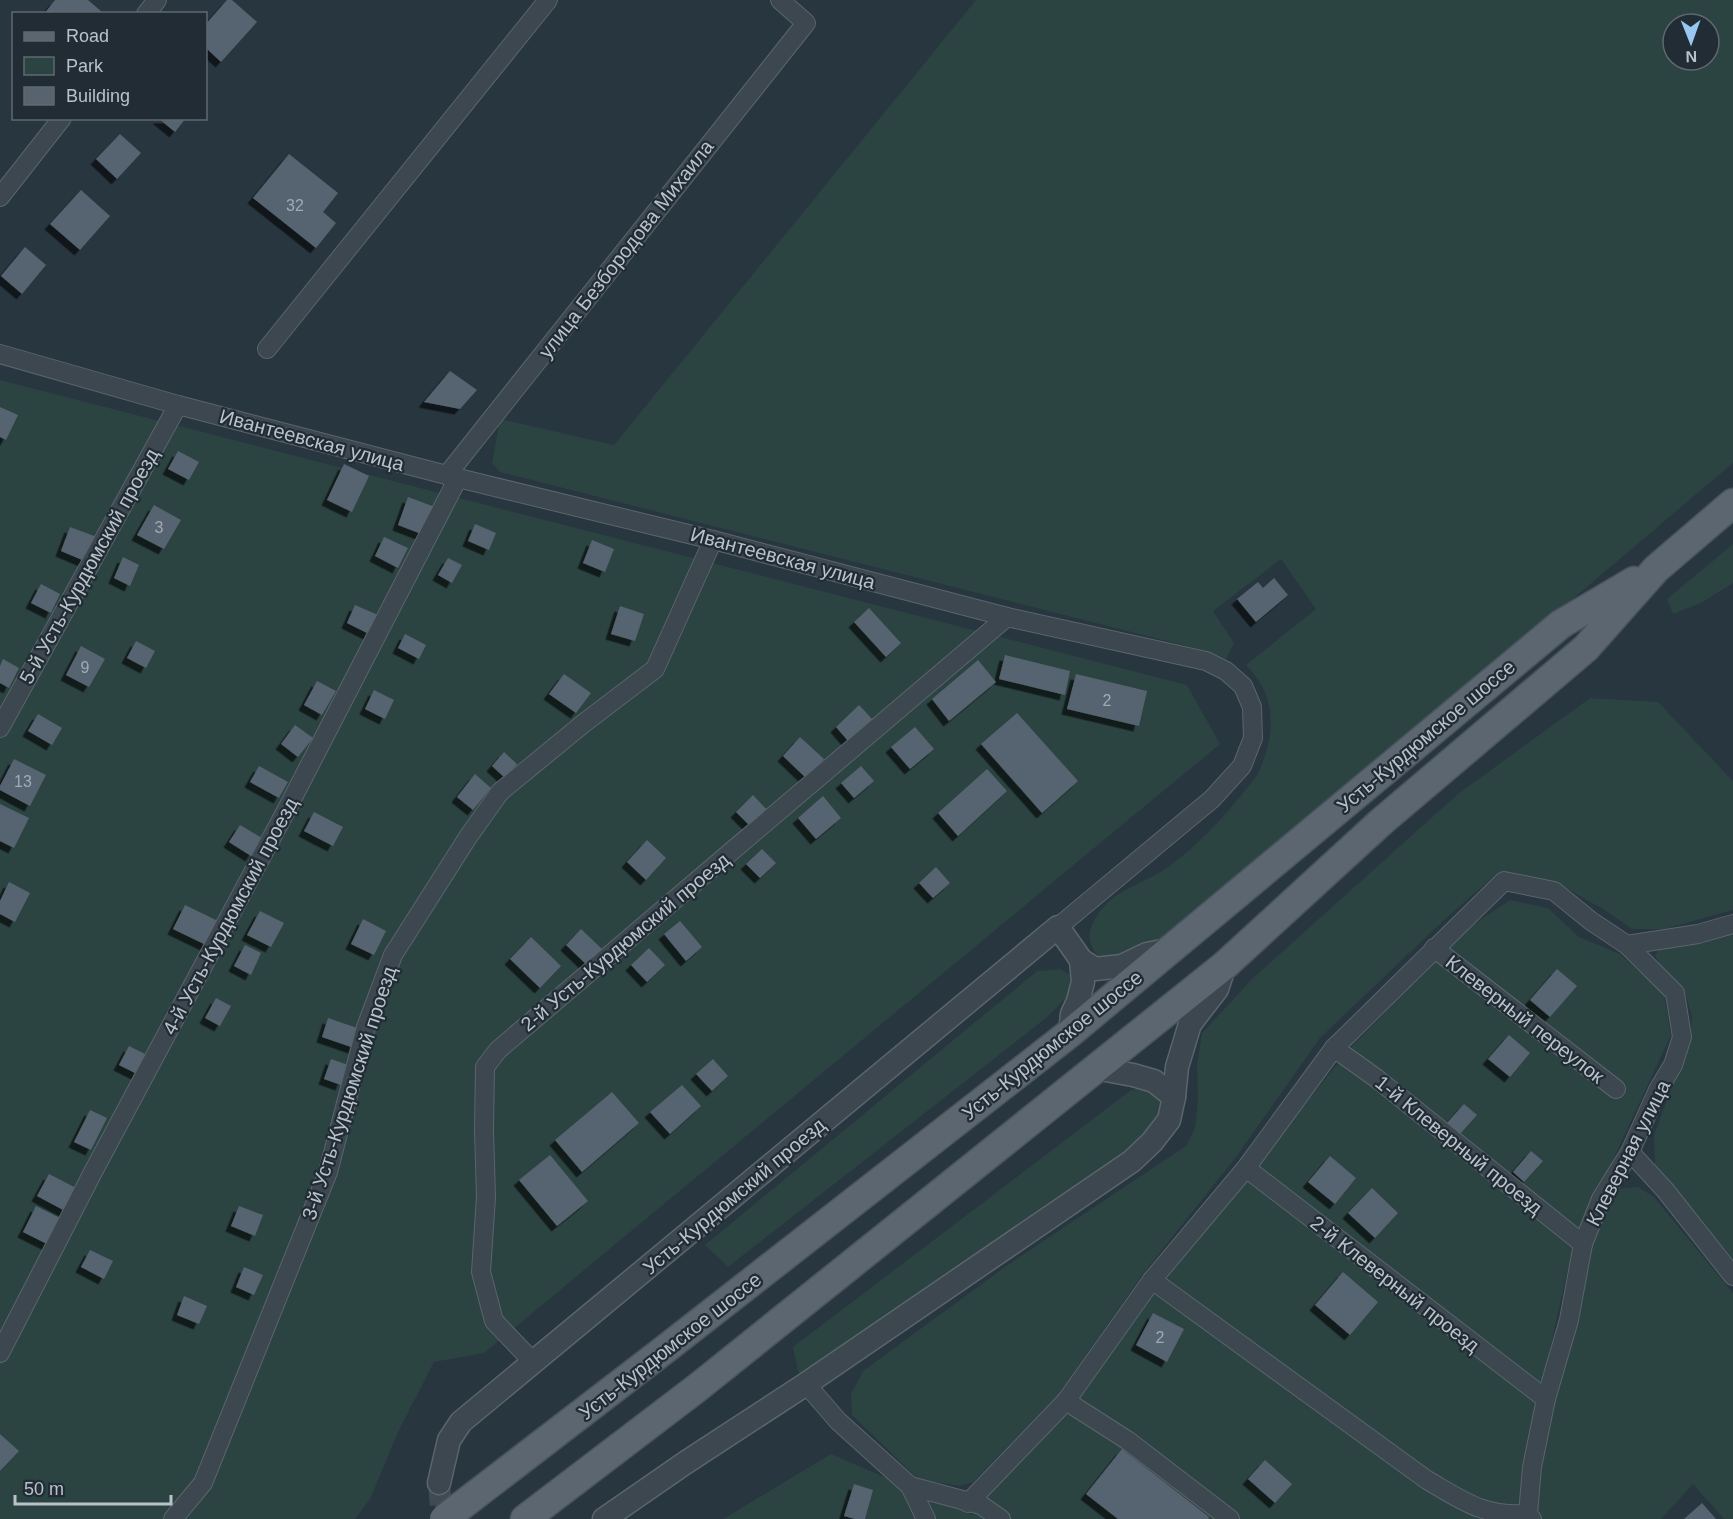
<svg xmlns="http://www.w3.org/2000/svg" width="1733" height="1519" font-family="Helvetica,sans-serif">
	<defs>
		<filter id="shadow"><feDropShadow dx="-5.5" dy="5.5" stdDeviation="0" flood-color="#0009"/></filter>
	</defs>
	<rect width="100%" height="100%" fill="#283640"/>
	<g fill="#2b4341" fill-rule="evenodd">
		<path d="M976 0H1733V463L1555 614 1165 936 1146 949 1101 960C1082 939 1089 924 1106 904 1116 892 1153 878 1168 867 1197 846 1221 820 1243 793 1248 786 1256 779 1259 771 1276 732 1277 697 1246 665L1316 609 1281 559 1213 611 1234 643 1226 659 1206 651 500 472 492 463 500 419 614 445ZM1673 24H1709V60H1673Z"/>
		<path d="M0 380 1187 685 1220 744 484 1353 434 1362 399 1430 370 1499 355 1519H0Z"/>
		<path d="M1733 544V583L1701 603 1673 614 1667 599Z"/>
		<path d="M1590 698 1658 702 1733 781V910L1665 929H1632L1603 909 1555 882 1499 872 1445 919 1320 1038 1237 1156 1142 1275 1058 1395 973 1482 960 1486 919 1480 852 1415 851 1394 863 1371 1009 1264 1186 1146 1195 1128 1198 1101 1197 1065 1202 1033 1253 978 1458 794Z"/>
		<path d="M1510 900 1548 908 1579 937 1620 954 1664 994 1671 1035 1573 1246 1541 1389 1554 1405 1591 1250 1608 1203 1619 1189 1638 1187 1654 1197 1733 1293V1519H1724L1693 1484 1661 1519H723L831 1454 973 1515 1352 1046 1467 929Z"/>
		<path d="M1733 935V1265L1669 1186 1655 1165 1654 1135 1690 1038 1692 1017 1684 988 1660 965 1655 955 1661 947 1701 943Z"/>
		<path d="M1061 969 1070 975 1073 991 1046 1018 728 1267 705 1245 1037 971Z"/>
		<path d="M1144 1087 1160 1100V1112L1129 1151 1022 1222 802 1376 798 1371 793 1347 1131 1090Z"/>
	</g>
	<g fill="#57646f" filter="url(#shadow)">
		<path d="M55 0H88L102 12 44 14Z"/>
		<path d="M227 0H232L257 22 221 62 206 48V24Z"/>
		<path d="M158 118H186L175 132Z"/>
		<path d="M120 134 141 153 117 179 96 159Z"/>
		<path d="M289 154 338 193 323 212 336 223 316 248 253 198Z"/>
		<path d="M81 190 110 216 80 250 50 224Z"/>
		<path d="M25 247 46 265 22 294 1 276Z"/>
		<path d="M450 371 477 390 460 409 424 402Z"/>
		<path d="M0 407 18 415 6 440 0 437Z"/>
		<path d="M178 451 199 462 189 480 168 469Z"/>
		<path d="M344 464 369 476 352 512 327 500Z"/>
		<path d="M408 497 435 507 424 535 398 525Z"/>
		<path d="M154 505 181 520 164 549 137 535Z"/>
		<path d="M475 524 496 533 489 550 468 541Z"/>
		<path d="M70 527 97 537 87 562 61 551Z"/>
		<path d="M384 537 408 548 398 568 375 556Z"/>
		<path d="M592 540 614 549 605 572 583 563Z"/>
		<path d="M123 557 139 565 130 586 114 578Z"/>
		<path d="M448 558 462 565 452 583 438 575Z"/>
		<path d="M1274 578 1288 595 1256 622 1237 599 1258 582 1263 588Z"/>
		<path d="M41 584 60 594 51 613 31 603Z"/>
		<path d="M355 605 378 615 369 634 347 623Z"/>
		<path d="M620 606 644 614 635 641 611 634Z"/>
		<path d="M869 608 901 643 886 657 854 622Z"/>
		<path d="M405 634 426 645 419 659 398 648Z"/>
		<path d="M136 641 155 651 146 668 127 658Z"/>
		<path d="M81 646 105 659 89 687 66 675Z"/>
		<path d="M1005 655 1070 671 1065 695 999 679Z"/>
		<path d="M3 659 19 668 9 688 0 683V666Z"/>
		<path d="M978 660 996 682 949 721 932 699Z"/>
		<path d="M564 674 591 693 576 713 549 694Z"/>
		<path d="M1076 674 1147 691 1139 726 1067 709Z"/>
		<path d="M317 681 336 691 322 715 304 705Z"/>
		<path d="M374 690 394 700 385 719 365 709Z"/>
		<path d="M859 705 873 720 849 742 836 727Z"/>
		<path d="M1017 713 1078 781 1042 813 981 744Z"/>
		<path d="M38 714 62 728 52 745 28 731Z"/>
		<path d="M295 725 313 738 298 757 281 744Z"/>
		<path d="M915 727 934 749 910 769 891 747Z"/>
		<path d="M800 737 824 759 806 778 783 756Z"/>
		<path d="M504 752 517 764 505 778 492 766Z"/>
		<path d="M14 759 46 775 30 806 0 790V786Z"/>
		<path d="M259 766 288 782 279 798 250 782Z"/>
		<path d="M861 766 874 781 854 798 841 783Z"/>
		<path d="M987 769 1007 791 958 836 938 813Z"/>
		<path d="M475 774 491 788 473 810 457 797Z"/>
		<path d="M753 795 768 811 751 827 736 812Z"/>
		<path d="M823 796 841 818 816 839 798 818Z"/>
		<path d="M0 804 29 818 14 848 0 841Z"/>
		<path d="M314 812 343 827 333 846 304 831Z"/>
		<path d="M240 825 262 838 251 856 229 842Z"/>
		<path d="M647 840 666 858 646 880 627 862Z"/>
		<path d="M762 849 776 863 760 878 746 864Z"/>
		<path d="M936 867 950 883 933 898 919 883Z"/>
		<path d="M9 882 30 893 15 922 0 914V901Z"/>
		<path d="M185 905 218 921 206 945 173 929Z"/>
		<path d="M260 911 284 923 271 947 247 935Z"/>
		<path d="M363 919 386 931 374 955 351 944Z"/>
		<path d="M680 921 702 947 686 961 664 934Z"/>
		<path d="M581 929 603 950 588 966 566 945Z"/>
		<path d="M531 937 561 966 540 988 510 959Z"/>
		<path d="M245 945 261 953 251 975 234 966Z"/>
		<path d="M649 948 665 965 647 982 631 965Z"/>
		<path d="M1557 969 1577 986 1550 1017 1530 1000Z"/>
		<path d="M216 998 231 1006 220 1026 205 1018Z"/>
		<path d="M328 1018 360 1029 354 1048 322 1037Z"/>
		<path d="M1509 1035 1530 1053 1510 1077 1488 1059Z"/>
		<path d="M129 1046 149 1056 139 1075 119 1065Z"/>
		<path d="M331 1059 348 1065 341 1085 324 1079Z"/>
		<path d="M713 1059 728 1076 712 1091 696 1074Z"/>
		<path d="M682 1085 701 1106 670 1134 650 1112Z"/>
		<path d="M612 1092 639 1123 582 1172 555 1140Z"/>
		<path d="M1464 1104 1477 1115 1460 1134 1447 1123Z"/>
		<path d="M90 1110 107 1118 91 1150 74 1142Z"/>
		<path d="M1531 1151 1543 1161 1524 1182 1513 1172Z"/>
		<path d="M550 1155 588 1201 557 1226 519 1180Z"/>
		<path d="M1330 1156 1356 1178 1335 1204 1308 1182Z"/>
		<path d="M49 1174 78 1189 67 1212 37 1196Z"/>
		<path d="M1372 1188 1398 1213 1375 1238 1348 1213Z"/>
		<path d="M36 1206 62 1219 49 1245 23 1232Z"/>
		<path d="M239 1206 263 1215 255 1236 231 1226Z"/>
		<path d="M90 1250 113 1261 104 1279 81 1267Z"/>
		<path d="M244 1267 263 1275 254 1295 236 1287Z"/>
		<path d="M1343 1272 1378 1302 1350 1335 1315 1305Z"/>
		<path d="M184 1296 207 1306 199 1324 177 1315Z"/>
		<path d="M1153 1313 1184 1329 1167 1362 1136 1345Z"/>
		<path d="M0 1434 19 1451 0 1471Z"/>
		<path d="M1122 1449 1209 1517 1208 1519H1118L1086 1494Z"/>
		<path d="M1265 1460 1292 1484 1275 1503 1248 1479Z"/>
		<path d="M854 1484 873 1490 865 1519H855L844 1516Z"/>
		<path d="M1702 1503 1716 1519H1684Z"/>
	</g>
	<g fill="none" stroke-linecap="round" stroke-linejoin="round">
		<path stroke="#3e4b55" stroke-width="22" stroke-dasharray="22 11" stroke-linecap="butt" d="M439 1483 441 1508 447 1519"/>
		<defs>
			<g id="minor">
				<path d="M146 14 157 0"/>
				<path d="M0 197 62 118"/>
				<path d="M267 349 548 0"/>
				<path d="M0 354 178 405 458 478 713 540 1007 617 1206 661 1226 671 1243 686 1252 707 1253 738 1242 766 1212 799 1058 927"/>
				<path d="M447 475 806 23 780 0"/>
				<path d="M0 728 178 405"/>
				<path d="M1627 945 1698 934 1733 924"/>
				<path d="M1434 948 1616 1089"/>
				<path d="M1334 1048 1376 1078 1583 1244"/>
				<path d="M1630 1152 1665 1190 1733 1276"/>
				<path d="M1246 1168 1546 1399"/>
				<path d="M1152 1280 1427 1480C1463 1501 1484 1517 1528 1514"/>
				<path d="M0 1353 93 1172 288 807 458 478"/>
				<path d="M534 1363 494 1321 481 1272 486 1197 484 1130 485 1067 498 1050 1007 617"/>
				<path d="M806 1384 838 1421 910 1486 981 1505 1001 1519"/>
				<path d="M1066 1401 1127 1440 1230 1519"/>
				<path d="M910 1486 926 1519"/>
				<path d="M968 1503 1066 1401 1152 1280 1246 1168 1334 1048 1504 881 1554 891 1591 921 1627 945 1675 993 1682 1037 1673 1065 1658 1090 1630 1152 1601 1199 1583 1244 1569 1320 1546 1399 1532 1467 1528 1514 1532 1519"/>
				<path d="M173 1519 203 1483 328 1172 366 1027 393 955 468 837 500 792 584 723 655 669 713 540"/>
			</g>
			<g id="tertiary">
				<path d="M1070 1033 1072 1014 1078 1001 1083 982 1081 960"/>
				<path d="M1095 1068 1133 1075 1154 1081 1174 1097"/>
				<path d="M439 1483 449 1440 461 1422 1058 927 1081 960 1095 969 1122 966 1147 954 1167 950"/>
				<path d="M604 1519 685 1463 806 1384 1132 1161 1152 1142 1169 1120 1174 1097 1177 1067 1190 1024 1217 989 1225 965"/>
			</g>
			<g id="primary">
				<path d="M668 1347 1070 1033 1561 624 1634 581"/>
				<path d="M525 1519 697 1388 1225 965 1381 822 1586 648 1656 569 1733 503"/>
			</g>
		</defs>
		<use href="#minor" stroke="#5a656d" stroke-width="20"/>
		<use href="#tertiary" stroke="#5a656d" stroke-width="25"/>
		<use href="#primary" stroke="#49535c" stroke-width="31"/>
		<use href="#minor" stroke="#3c4750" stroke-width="18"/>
		<use href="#tertiary" stroke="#3c4750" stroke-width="22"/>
		<use href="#primary" stroke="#5b6670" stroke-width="28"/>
		<defs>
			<path id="primary-bridge" d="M444 1519 668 1347"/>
		</defs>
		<use href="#primary-bridge" stroke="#49535c" stroke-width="31" stroke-linecap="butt"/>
		<use href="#primary-bridge" stroke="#5b6670" stroke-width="28"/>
	</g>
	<g text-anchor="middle" stroke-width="4.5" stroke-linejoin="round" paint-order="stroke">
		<g font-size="16" fill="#a0aab3">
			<text x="295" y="211">32</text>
			<text x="159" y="533">3</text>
			<text x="85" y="673">9</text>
			<text x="1107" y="706">2</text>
			<text x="23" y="787">13</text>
			<text x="1160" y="1343">2</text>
		</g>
		<g font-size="20" fill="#b9c2ca" stroke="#212c35">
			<text transform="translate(626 249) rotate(-52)" y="7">улица Безбородова Михаила</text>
			<text transform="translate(312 440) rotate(15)" y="7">Ивантеевская улица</text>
			<text transform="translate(783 558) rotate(15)" y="7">Ивантеевская улица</text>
			<text transform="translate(89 566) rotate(-61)" y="7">5-й Усть-Курдюмский проезд</text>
			<text transform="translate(1426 736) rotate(-40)" y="7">Усть-Курдюмское шоссе</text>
			<text transform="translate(230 916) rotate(-62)" y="7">4-й Усть-Курдюмский проезд</text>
			<text transform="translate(625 942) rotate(-40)" y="7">2-й Усть-Курдюмский проезд</text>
			<text transform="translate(1525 1019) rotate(38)" y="7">Клеверный переулок</text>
			<text transform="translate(1052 1045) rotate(-39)" y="7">Усть-Курдюмское шоссе</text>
			<text transform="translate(349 1093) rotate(-72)" y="7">3-й Усть-Курдюмский проезд</text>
			<text transform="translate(1459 1145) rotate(39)" y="7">1-й Клеверный проезд</text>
			<text transform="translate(1628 1153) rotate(-63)" y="7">Клеверная улица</text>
			<text transform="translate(734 1196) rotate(-40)" y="7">Усть-Курдюмский проезд</text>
			<text transform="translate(1395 1284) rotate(38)" y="7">2-й Клеверный проезд</text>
			<text transform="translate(670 1346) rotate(-38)" y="7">Усть-Курдюмское шоссе</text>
		</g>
	</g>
	<rect x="12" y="12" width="195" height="108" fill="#212c35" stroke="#5e6871" stroke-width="1.5"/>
	<rect x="24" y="32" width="30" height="9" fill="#5b6670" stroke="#5e6871" stroke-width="1.5"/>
	<text x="66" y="42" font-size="18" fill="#b9c2ca">Road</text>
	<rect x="24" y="57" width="30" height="18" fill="#2b4341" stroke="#5e6871" stroke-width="1.5"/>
	<text x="66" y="72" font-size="18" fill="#b9c2ca">Park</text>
	<rect x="24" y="87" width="30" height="18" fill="#57646f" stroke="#5e6871" stroke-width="1.5"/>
	<text x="66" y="102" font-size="18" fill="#b9c2ca">Building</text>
	<g transform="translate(1691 42) rotate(179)"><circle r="28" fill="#212c35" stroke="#5e6871" stroke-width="1.5"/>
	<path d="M0-4.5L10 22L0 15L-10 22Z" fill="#98c7f0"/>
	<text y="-9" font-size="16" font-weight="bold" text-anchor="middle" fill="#b9c2ca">N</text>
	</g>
	<path d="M15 1495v9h156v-9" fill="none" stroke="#b9c2ca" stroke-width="3"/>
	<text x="24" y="1495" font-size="18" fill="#b9c2ca" stroke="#212c35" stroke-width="4.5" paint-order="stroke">50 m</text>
</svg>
